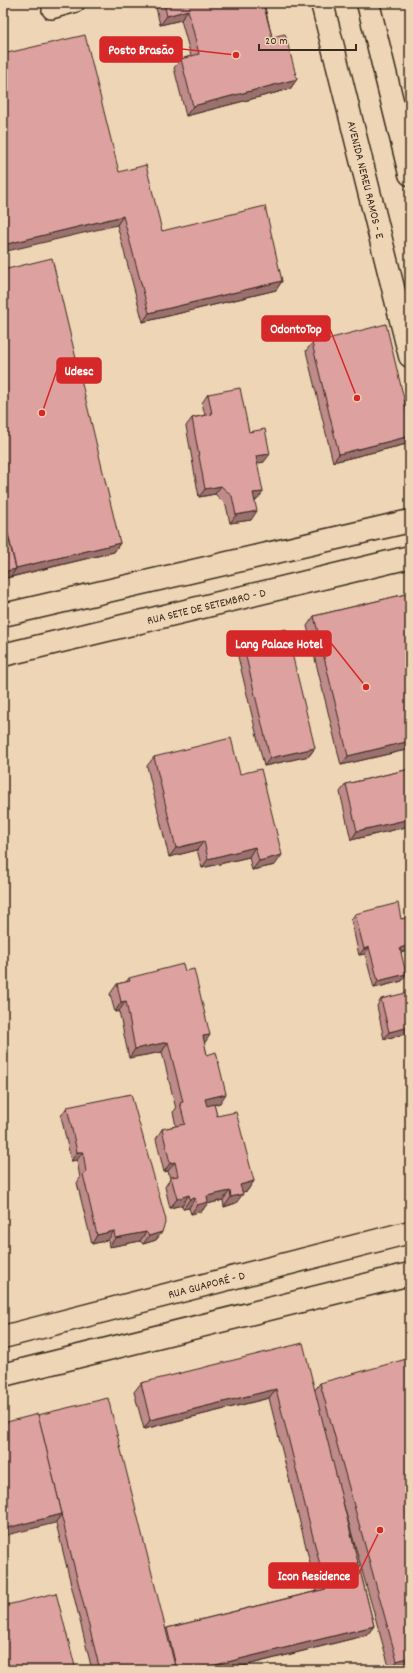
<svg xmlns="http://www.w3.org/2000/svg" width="413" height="1673" font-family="Dekko,sans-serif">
	<rect width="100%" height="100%" fill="#edd5b5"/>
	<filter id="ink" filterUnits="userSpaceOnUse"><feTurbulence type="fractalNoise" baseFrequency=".025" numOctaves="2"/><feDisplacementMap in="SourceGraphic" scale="8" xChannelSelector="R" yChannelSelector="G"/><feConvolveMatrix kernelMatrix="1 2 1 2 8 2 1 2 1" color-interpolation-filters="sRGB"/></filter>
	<g filter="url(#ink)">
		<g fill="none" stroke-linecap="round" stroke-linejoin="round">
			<defs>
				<path id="service" d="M51 10 76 3"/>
				<g id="minor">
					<path id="s1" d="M3 1337 410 1232"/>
					<path d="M3 1375 410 1274"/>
				</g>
				<g id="tertiary">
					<path id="s2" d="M322 3 410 356"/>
					<path d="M368 3 410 174"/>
					<path d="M3 615 410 521"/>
					<path id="s3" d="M3 655 410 557"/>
				</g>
			</defs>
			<use href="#service" stroke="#3b2a1e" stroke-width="20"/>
			<use href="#minor" stroke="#3b2a1e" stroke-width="25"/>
			<use href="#tertiary" stroke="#3b2a1e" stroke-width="25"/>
			<use href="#service" stroke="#edd5b5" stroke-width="17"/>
			<use href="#minor" stroke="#edd5b5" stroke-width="22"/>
			<use href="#tertiary" stroke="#edd5b5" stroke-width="22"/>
		</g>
		<g fill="#be8b8a" stroke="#3b2a1e">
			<path d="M155 3H264L272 37 297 79 290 89 186 116 174 68 181 59 191 56 181 20 160 25Z"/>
			<path d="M119 172 162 231 282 281 276 290 143 322 117 225Z"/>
			<path d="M3 270 120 543 114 552 3 579Z"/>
			<path d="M312 343 407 444 333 462 306 351Z"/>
			<path d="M208 394 249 432 264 462 257 463V500L255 501 251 520 230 523 226 505 215 494 199 497 186 426 192 418 205 415 202 403Z"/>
			<path d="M410 593V749L341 765 307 626 314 616Z"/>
			<path d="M242 640 315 748 309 756 264 766 236 648Z"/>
			<path d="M154 757 240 774 275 865 252 870 249 857 202 868 197 850 169 857 147 766Z"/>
			<path d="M410 769V826L351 840 340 792 346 784Z"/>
			<path d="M355 914 401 919 410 917V950L401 953 402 981 374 988 365 954 359 955 351 920Z"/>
			<path d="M129 978 204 1043 220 1103 214 1105 217 1116 254 1181 247 1191 242 1192 236 1203 224 1207 223 1200 207 1204 202 1211 191 1214 189 1208 183 1209 182 1205 170 1208 165 1187 170 1179 168 1171 164 1172 156 1139 162 1129 176 1126 173 1112 176 1109 162 1052 129 1058 119 1011 115 1012 110 994 117 984 126 982Z"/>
			<path d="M381 999 410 1033 384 1039 377 1006Z"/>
			<path d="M67 1107 162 1232 156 1240 143 1244 140 1241 109 1247 108 1240 92 1244 77 1183 80 1178 77 1160 71 1161 61 1116Z"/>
			<path d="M141 1383 315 1390 320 1383 410 1666 395 1670H390L342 1499 374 1626 367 1635 227 1670H92L56 1523 3 1423 166 1629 167 1628 317 1591 269 1398 144 1429 134 1392Z"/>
		</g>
		<g fill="#9b7170" stroke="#3b2a1e">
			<path d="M188 10 181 20 160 25 167 16Z"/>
			<path d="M297 79 290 89 186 116 193 106Z"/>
			<path d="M123 216 117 225 3 252V245Z"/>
			<path d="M282 281 276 290 143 322 149 313Z"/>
			<path d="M410 436V440L407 444 333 462 339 454Z"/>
			<path d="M270 454 264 462 250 465 256 456Z"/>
			<path d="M221 486 215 494 199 497 205 489Z"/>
			<path d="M263 492 257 500 248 502 253 493Z"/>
			<path d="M257 511 251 520 230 523 236 515Z"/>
			<path d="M120 543 114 552 10 577 16 568Z"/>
			<path d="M16 569 10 577 3 579V572Z"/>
			<path d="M410 741V749L341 765 348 756Z"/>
			<path d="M315 748 309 756 264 766 270 758Z"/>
			<path d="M410 819V826L351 840 357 831Z"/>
			<path d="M204 841 197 850 169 857 176 848Z"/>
			<path d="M255 847 249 857 202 868 208 859Z"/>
			<path d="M282 855 275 865 252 870 259 861Z"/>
			<path d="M410 945V950L395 954 400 948Z"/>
			<path d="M369 947 365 954 359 955 364 949Z"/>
			<path d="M406 974 402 981 374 988 378 981Z"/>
			<path d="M126 1001 119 1011 115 1012 121 1002Z"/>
			<path d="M410 1027V1033L384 1039 389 1032Z"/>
			<path d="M210 1035 204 1044 203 1036Z"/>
			<path d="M168 1042 162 1052 129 1058 135 1049Z"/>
			<path d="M226 1094 220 1103 198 1109 205 1099Z"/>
			<path d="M77 1152H83L77 1160 71 1161Z"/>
			<path d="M175 1162 168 1171 164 1172 170 1163Z"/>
			<path d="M254 1181 247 1191 234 1194 240 1185Z"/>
			<path d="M230 1191 223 1200 207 1204 202 1211 191 1214 197 1205 207 1196Z"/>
			<path d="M243 1194 236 1203 224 1207 231 1197Z"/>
			<path d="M189 1195 182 1205 170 1208 177 1199Z"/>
			<path d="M195 1198 189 1208 183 1209 190 1199Z"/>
			<path d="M114 1231 108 1240 92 1244 97 1235Z"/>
			<path d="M146 1232 140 1241 109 1247 115 1238Z"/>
			<path d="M162 1232 156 1240 143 1244 149 1236Z"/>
			<path d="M276 1389 269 1398 144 1429 150 1420Z"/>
			<path d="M62 1514 55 1523 3 1536V1529Z"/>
			<path d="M374 1626 367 1635 227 1670H195Z"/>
			<path d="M410 1657V1666L395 1670H391L397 1661Z"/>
		</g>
		<g fill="#dda2a0" stroke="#3b2a1e">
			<path d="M164 3H263L272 37 285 34 297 79 193 106 181 59 199 54 188 10 167 16Z"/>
			<path d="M85 35 119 172 146 165 162 231 265 206 282 281 149 313 123 216 3 245V54Z"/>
			<path d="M52 258 120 543 16 568 3 512V270Z"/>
			<path d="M386 324 410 424V436L339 454 312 343Z"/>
			<path d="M240 388 249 432 265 429 270 454 256 456 263 492 253 493 257 511 236 515 232 496 221 486 205 489 192 418 212 414 208 394Z"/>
			<path d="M3 516 16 569 3 572Z"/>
			<path d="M410 593V741L348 756 314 616Z"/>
			<path d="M286 629 315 748 270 758 242 640Z"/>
			<path d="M231 738 240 774 261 769 282 855 259 861 255 847 208 859 204 841 176 848 154 757Z"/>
			<path d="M410 769V819L357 831 346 784Z"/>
			<path d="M398 903 401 919 410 917V945L400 948 406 974 378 981 369 947 364 949 355 914Z"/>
			<path d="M183 964 185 971 194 969 210 1035 203 1036 207 1055 216 1052 226 1094 205 1099 207 1106 214 1104 217 1116 236 1112 254 1181 240 1185 243 1194 231 1197 230 1191 207 1196 208 1202 197 1205 195 1198 190 1199 189 1195 177 1199 171 1177 178 1176 175 1162 170 1163 162 1129 185 1124 180 1103 183 1102 168 1042 135 1049 126 1001 121 1002 117 984 130 981 129 978Z"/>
			<path d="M410 992V1027L389 1032 381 999Z"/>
			<path d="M131 1094 166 1220 162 1232 149 1236 146 1232 115 1238 114 1231 97 1235 83 1174 86 1172 83 1152H77L67 1107Z"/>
			<path d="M303 1343 374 1626 195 1670H177L167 1628 326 1589 276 1389 150 1420 141 1383Z"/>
			<path d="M410 1358V1657L397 1661 320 1383Z"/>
			<path d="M108 1398 176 1670H100L61 1514H62L38 1415Z"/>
			<path d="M38 1414 62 1514 3 1529V1423Z"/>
			<path d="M56 1593 76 1670H3V1606Z"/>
		</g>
	</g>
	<g text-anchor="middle" stroke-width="3" stroke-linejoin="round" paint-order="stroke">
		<g font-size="12" fill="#3b2a1e" stroke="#edd5b5">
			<text dy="4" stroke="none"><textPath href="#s2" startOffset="182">AVENIDA NEREU RAMOS - E</textPath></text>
			<text dy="4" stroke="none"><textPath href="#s3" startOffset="209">RUA SETE DE SETEMBRO - D</textPath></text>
			<text dy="4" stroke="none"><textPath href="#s1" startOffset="210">RUA GUAPORÉ - D</textPath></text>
		</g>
	</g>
	<path fill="none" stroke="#d62828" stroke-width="1.5" d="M236 55L182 49M357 398L330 329M42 413L57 370M366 687L331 643M380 1530L358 1575"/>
	<g fill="#d62828" stroke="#edd5b5" stroke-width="1.5">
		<circle cx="236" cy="55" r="4"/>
		<circle cx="357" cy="398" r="4"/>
		<circle cx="42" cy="413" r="4"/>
		<circle cx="366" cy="687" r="4"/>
		<circle cx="380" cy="1530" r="4"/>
	</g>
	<g fill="#d62828" stroke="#d62828" stroke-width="1.5">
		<rect x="100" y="37" width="82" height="25" rx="4"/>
		<rect x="262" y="316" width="68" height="25" rx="4"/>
		<rect x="57" y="358" width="44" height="25" rx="4"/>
		<rect x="227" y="631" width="104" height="25" rx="4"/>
		<rect x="269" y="1563" width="89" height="25" rx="4"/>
	</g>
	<g font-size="13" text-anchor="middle" font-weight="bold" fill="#fff">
		<text x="141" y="54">Posto Brasão</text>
		<text x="296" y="333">OdontoTop</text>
		<text x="79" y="375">Udesc</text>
		<text x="279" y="648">Lang Palace Hotel</text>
		<text x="314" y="1580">Icon Residence</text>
	</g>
	<rect width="413" height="1673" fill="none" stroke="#edd5b5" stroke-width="16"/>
	<rect x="8" y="8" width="397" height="1657" fill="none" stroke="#3b2a1e" stroke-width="1.5" filter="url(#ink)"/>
	<path d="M259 44v6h97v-6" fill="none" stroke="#3b2a1e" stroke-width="2"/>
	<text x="265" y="44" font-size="12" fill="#3b2a1e" stroke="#edd5b5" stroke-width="3" paint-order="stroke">20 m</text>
</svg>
